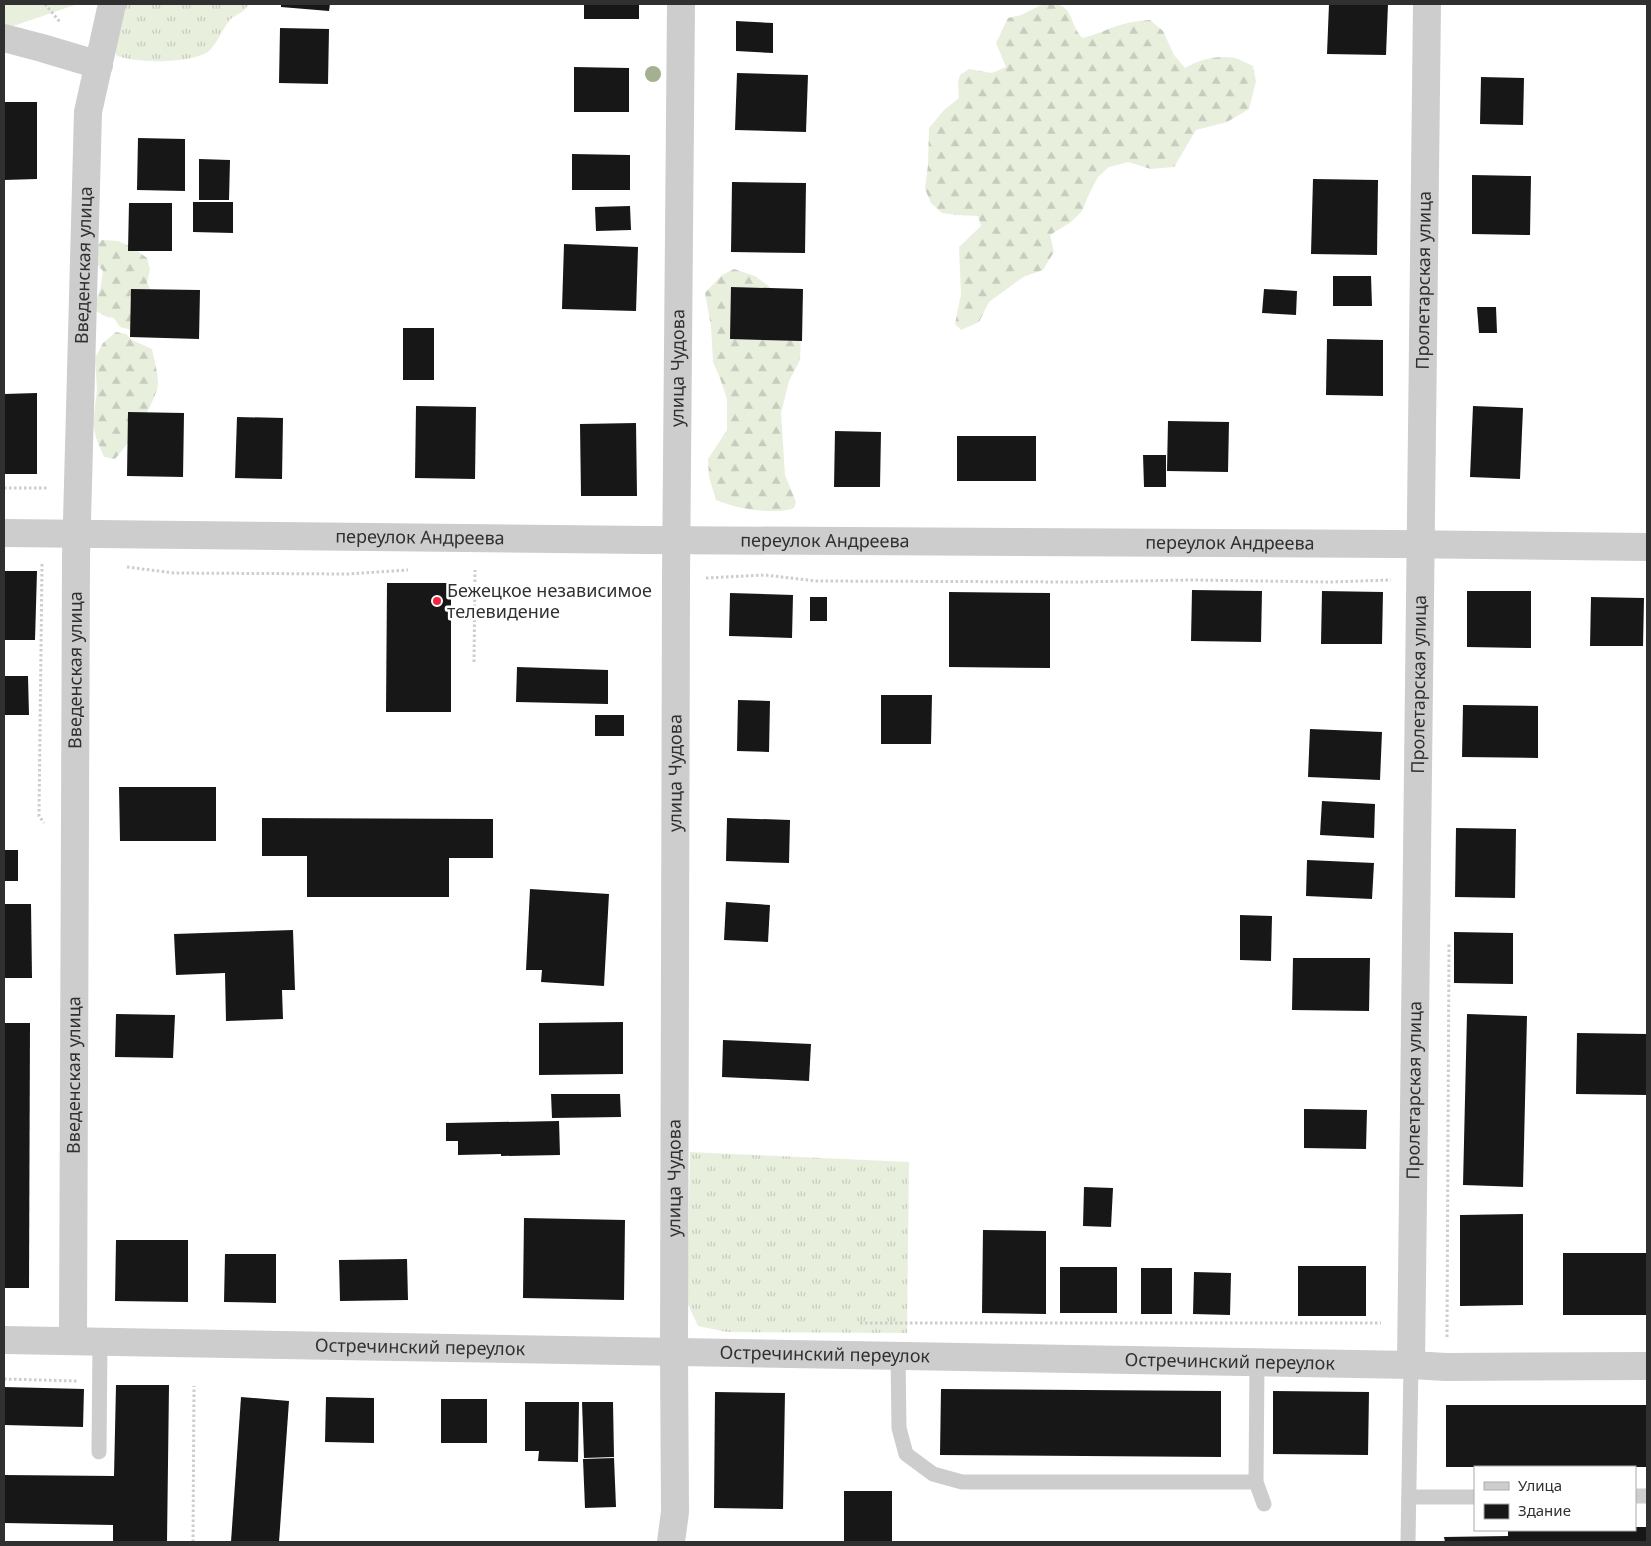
<svg xmlns="http://www.w3.org/2000/svg" width="1651" height="1546" font-family="'Noto Sans',sans-serif">
	<defs>
		<pattern id="grass-tufts" width="24" height="20" patternUnits="userSpaceOnUse" patternTransform="scale(1.25)"><rect width="24" height="20" fill="#e8efdd"/><path d="M3 7l-1-3M5 7V3M7 7l1-3M15 17l-1-3M17 17v-4M19 17l1-3" fill="none" stroke="#c7cdbe"/></pattern>
		<pattern id="forest-firs" width="22" height="20" patternUnits="userSpaceOnUse" patternTransform="scale(1.25)"><rect width="22" height="20" fill="#e8efdd"/><path d="M5 1l3.5 6h-7zM16 11l3.5 6h-7z" fill="#c7cdbe"/></pattern>
	</defs>
	<rect width="100%" height="100%" fill="#fff"/>
	<g fill="url(#grass-tufts)">
		<path d="M123 4H249C241 16 236 13 229 21 222 30 218 42 210 50 196 64 133 64 116 55V39Z"/>
		<path d="M690 1152 909 1162 907 1333 727 1332 698 1326 687 1302Z"/>
	</g>
	<g fill="url(#forest-firs)">
		<path d="M1043 4C1076 2 1066 19 1082 38 1091 36 1096 34 1104 31 1118 24 1135 21 1150 20L1163 31 1174 55 1185 68C1199 59 1222 54 1238 59 1243 61 1248 64 1253 66L1256 81 1249 109 1227 122 1196 130 1174 167 1151 169 1128 162 1109 167 1098 177 1089 194 1082 211 1071 222 1050 235 1054 252 1043 270 1023 277 989 302 979 322 961 330 955 324 961 294 959 247 981 226 978 216 956 215 942 213 931 203 925 189 928 165 929 128 944 110 959 98 958 82 960 75 969 69 992 73 1006 67 996 43 1008 18 1021 15Z"/>
		<path d="M102 240 118 241 133 248 147 258 150 269 147 283 160 307 139 332 120 327 114 318 107 317 96 311 95 303 100 290 103 271 92 259 93 250Z"/>
		<path d="M734 269 755 276 784 298 801 335 800 360 789 381 781 413 785 475 796 502 794 508C783 513 755 511 743 508 734 507 725 503 716 500L709 477 708 459 727 430V399L720 378 713 362 711 326 705 293 722 275Z"/>
		<path d="M116 332 126 334 132 340 152 349C154 360 158 372 158 384 157 401 127 446 115 459L104 457 96 438 93 424 97 390 95 358 103 343Z"/>
	</g>
	<path fill="#e8efdd" d="M4 4H78L10 27H4Z"/>
	<g fill="#171717">
		<path d="M281 4H330L329 11 281 7Z"/>
		<rect x="584" y="4" width="55" height="15"/>
		<path d="M1329 4H1388L1386 55 1327 54Z"/>
		<path d="M736 21 773 23V53L736 51Z"/>
		<path d="M280 28 329 29 328 84 279 83Z"/>
		<path d="M574 67 629 68V112H574Z"/>
		<path d="M737 73 808 75 806 132 735 130Z"/>
		<path d="M1481 77 1524 78 1523 125 1480 124Z"/>
		<path d="M4 102H37V179L4 180Z"/>
		<path d="M138 138 185 139V191L137 190Z"/>
		<path d="M572 154 630 155V190H572Z"/>
		<path d="M199 159 230 160 229 200H199Z"/>
		<path d="M1472 175 1531 176 1530 235 1472 234Z"/>
		<path d="M1313 179 1378 180 1377 255 1311 254Z"/>
		<path d="M732 182 806 183 805 253 731 252Z"/>
		<path d="M193 202H233V233L193 232Z"/>
		<path d="M129 203H172V251H128Z"/>
		<path d="M630 206 631 230 596 231 595 207Z"/>
		<path d="M564 244 638 247 636 311 562 309Z"/>
		<path d="M1333 276H1371L1372 306H1333Z"/>
		<path d="M731 287 803 289 802 341 730 339Z"/>
		<path d="M131 289 200 290 199 339 130 337Z"/>
		<path d="M1264 289 1297 291 1296 315 1262 313Z"/>
		<path d="M1477 307H1496L1497 333H1479Z"/>
		<rect x="403" y="328" width="31" height="52"/>
		<path d="M1327 339 1383 340V396L1326 395Z"/>
		<path d="M37 393V474H4V394Z"/>
		<path d="M416 406 476 407 475 479 415 478Z"/>
		<path d="M1473 406 1523 408 1520 479 1470 477Z"/>
		<path d="M128 412 184 413 183 477 127 476Z"/>
		<path d="M237 417 283 418 282 479 235 478Z"/>
		<path d="M1168 421 1229 422 1228 472 1167 471Z"/>
		<path d="M636 423 637 496H581L580 424Z"/>
		<path d="M835 431 881 432 880 487H834Z"/>
		<rect x="957" y="436" width="79" height="45"/>
		<path d="M1143 455H1166V487H1144Z"/>
		<path d="M4 571H37L35 640H4Z"/>
		<path d="M387 583H451V712H386Z"/>
		<path d="M1192 590 1262 591 1261 642 1191 641Z"/>
		<path d="M1322 591 1383 592 1382 644H1321Z"/>
		<path d="M1467 591H1531V648L1467 647Z"/>
		<path d="M949 592 1050 593V668L949 667Z"/>
		<path d="M730 593 793 595 792 638 729 636Z"/>
		<rect x="810" y="597" width="17" height="24"/>
		<path d="M1591 597 1644 598 1643 646H1590Z"/>
		<path d="M517 667 608 670V704L516 702Z"/>
		<path d="M4 676H28L29 715H4Z"/>
		<path d="M881 695H932L931 744H881Z"/>
		<path d="M738 700 770 701 769 752 737 751Z"/>
		<path d="M1463 705 1538 706V758L1462 757Z"/>
		<rect x="595" y="715" width="29" height="21"/>
		<path d="M1310 729 1382 732 1380 780 1308 777Z"/>
		<path d="M119 787H216V841H120Z"/>
		<path d="M1322 801 1375 804 1374 838 1320 835Z"/>
		<path d="M262 818 493 819V858H449V897H307V856H262Z"/>
		<path d="M727 818 790 820 789 863 726 861Z"/>
		<path d="M1456 828 1516 829 1515 898 1455 897Z"/>
		<rect x="4" y="850" width="14" height="31"/>
		<path d="M1307 860 1374 863 1372 899 1306 896Z"/>
		<path d="M530 889 609 894 604 986 541 982 542 970H526Z"/>
		<path d="M726 902 770 905 768 942 724 940Z"/>
		<path d="M4 904H31L32 978H4Z"/>
		<path d="M1240 915 1272 916 1271 961 1240 960Z"/>
		<path d="M293 930 295 990H282L283 1019 226 1021 225 973 176 975 174 934Z"/>
		<path d="M1454 932 1513 933V984L1454 983Z"/>
		<path d="M1293 958H1370L1369 1011 1292 1010Z"/>
		<path d="M116 1014 175 1015 173 1058 115 1057Z"/>
		<path d="M1467 1014 1527 1016 1523 1187 1463 1185Z"/>
		<path d="M623 1022V1074L539 1075V1023Z"/>
		<path d="M4 1023H30L29 1288H4Z"/>
		<path d="M1577 1033 1647 1034V1095L1576 1094Z"/>
		<path d="M723 1040 811 1044 809 1081 722 1077Z"/>
		<path d="M551 1094H620L621 1117 552 1118Z"/>
		<path d="M1304 1109 1367 1110 1366 1149 1304 1148Z"/>
		<path d="M559 1121 560 1155 501 1156V1154L458 1155V1141H446V1123Z"/>
		<path d="M1084 1187 1113 1188 1111 1227 1083 1226Z"/>
		<path d="M1523 1214V1305L1460 1306V1215Z"/>
		<path d="M524 1218 625 1220 624 1300 523 1298Z"/>
		<path d="M983 1230 1046 1231V1314L982 1313Z"/>
		<path d="M116 1240H188V1302L115 1301Z"/>
		<rect x="1563" y="1253" width="84" height="62"/>
		<path d="M225 1254H276V1303L224 1302Z"/>
		<path d="M407 1259 408 1300 340 1301 339 1260Z"/>
		<rect x="1298" y="1266" width="68" height="50"/>
		<rect x="1060" y="1267" width="57" height="46"/>
		<rect x="1141" y="1268" width="31" height="46"/>
		<path d="M1194 1272 1231 1273 1230 1315 1193 1314Z"/>
		<path d="M116 1385H169L167 1542H113V1525L4 1523V1475L114 1476Z"/>
		<path d="M4 1387 84 1389 83 1427 4 1425Z"/>
		<path d="M941 1389 1221 1391V1457L940 1455Z"/>
		<path d="M1273 1391 1369 1392 1368 1455 1273 1454Z"/>
		<path d="M715 1392 785 1393 783 1509 714 1508Z"/>
		<path d="M241 1397 289 1401 279 1542H231Z"/>
		<path d="M326 1397 374 1398V1443L325 1442Z"/>
		<rect x="441" y="1399" width="46" height="44"/>
		<path d="M525 1402H579L578 1462 538 1461 539 1451H525Z"/>
		<path d="M582 1402H613L614 1457 584 1458Z"/>
		<rect x="1446" y="1405" width="201" height="62"/>
		<path d="M614 1458 616 1507 585 1508 583 1459Z"/>
		<rect x="844" y="1491" width="48" height="51"/>
		<path d="M1635 1527H1647V1542H1445L1444 1537 1508 1536V1530H1635Z"/>
	</g>
	<g fill="none" stroke-linecap="round" stroke-linejoin="round">
		<g stroke="#cdcdcd" stroke-width="3" stroke-dasharray="2.5 2.5" stroke-linecap="butt">
			<path d="M45 4 60 22"/>
			<path d="M4 488H48"/>
			<path d="M42 564 39 816 44 823"/>
			<path d="M127 567 174 573 348 574 408 570"/>
			<path d="M706 578 765 575 816 581 1076 582 1192 580 1330 582 1391 580"/>
			<path d="M474 662 475 570"/>
			<path d="M860 1323H1381"/>
			<path d="M1447 1337 1449 943"/>
			<path d="M4 1379 77 1381"/>
			<path d="M193 1542 194 1386"/>
		</g>
		<g stroke="#cdcdcd" stroke-width="15">
			<path d="M898 1356 899 1428 906 1454 933 1474 962 1482H1256"/>
			<path d="M1257 1362 1256 1482 1264 1504"/>
			<path d="M99 1452 100 1340"/>
			<path d="M1635 1496H1647"/>
			<path d="M1409 1497H1475"/>
			<path d="M1408 1542 1411 1365"/>
		</g>
		<g stroke="#cdcdcd" stroke-width="28">
			<path d="M4 38 42 48 99 65"/>
			<path id="s1" d="M4 533 645 540 1395 544 1647 547"/>
			<path id="s2" d="M73 1340 76 558 88 112 112 4"/>
			<path d="M1411 1365 1446 1367 1647 1366"/>
			<path d="M671 1542 675 1512 674 1353"/>
		</g>
		<g stroke="#cdcdcd" stroke-width="28">
			<path id="s3" d="M4 1340 1411 1365 1427 4"/>
			<path id="s4" d="M674 1353 676 577 681 4"/>
		</g>
	</g>
	<circle fill="#a3b192" cx="653" cy="74" r="8"/>
	<circle fill="#f72342" stroke="#fff" stroke-width="2" cx="437" cy="601" r="5"/>
	<g text-anchor="middle" stroke-width="5" stroke-linejoin="round" paint-order="stroke">
		<g font-size="18" fill="#303030" stroke="#fff">
			<text dy="6" stroke="none"><textPath href="#s2" startOffset="1075">Введенская улица</textPath></text>
			<text dy="6" stroke="none"><textPath href="#s3" startOffset="2492">Пролетарская улица</textPath></text>
			<text dy="6" stroke="none"><textPath href="#s4" startOffset="985">улица Чудова</textPath></text>
			<text dy="6" stroke="none"><textPath href="#s1" startOffset="416">переулок Андреева</textPath></text>
			<text dy="6" stroke="none"><textPath href="#s1" startOffset="821">переулок Андреева</textPath></text>
			<text dy="6" stroke="none"><textPath href="#s1" startOffset="1226">переулок Андреева</textPath></text>
			<text dy="6" stroke="none"><textPath href="#s2" startOffset="670">Введенская улица</textPath></text>
			<text dy="6" stroke="none"><textPath href="#s3" startOffset="2088">Пролетарская улица</textPath></text>
			<text dy="6" stroke="none"><textPath href="#s4" startOffset="580">улица Чудова</textPath></text>
			<text dy="6" stroke="none"><textPath href="#s2" startOffset="265">Введенская улица</textPath></text>
			<text dy="6" stroke="none"><textPath href="#s3" startOffset="1682">Пролетарская улица</textPath></text>
			<text dy="6" stroke="none"><textPath href="#s4" startOffset="175">улица Чудова</textPath></text>
			<text dy="6" stroke="none"><textPath href="#s3" startOffset="416">Остречинский переулок</textPath></text>
			<text dy="6" stroke="none"><textPath href="#s3" startOffset="821">Остречинский переулок</textPath></text>
			<text dy="6" stroke="none"><textPath href="#s3" startOffset="1226">Остречинский переулок</textPath></text>
		</g>
		<g font-size="18" fill="#303030" stroke="#fff" text-anchor="start">
			<text x="447" y="597">Бежецкое независимое<tspan x="447" dy="21">телевидение</tspan></text>
		</g>
	</g>
	<rect width="1651" height="1546" fill="none" stroke="#303030" stroke-width="10"/>
	<rect x="1474" y="1466" width="162" height="65" fill="#ffffff" stroke="#acacac"/>
	<rect x="1484" y="1482" width="25" height="8" fill="#cdcdcd" stroke="#acacac"/>
	<text x="1518" y="1491" font-size="15" fill="#303030">Улица</text>
	<rect x="1484" y="1504" width="25" height="15" fill="#171717" stroke="#acacac"/>
	<text x="1518" y="1516" font-size="15" fill="#303030">Здание</text>
</svg>
